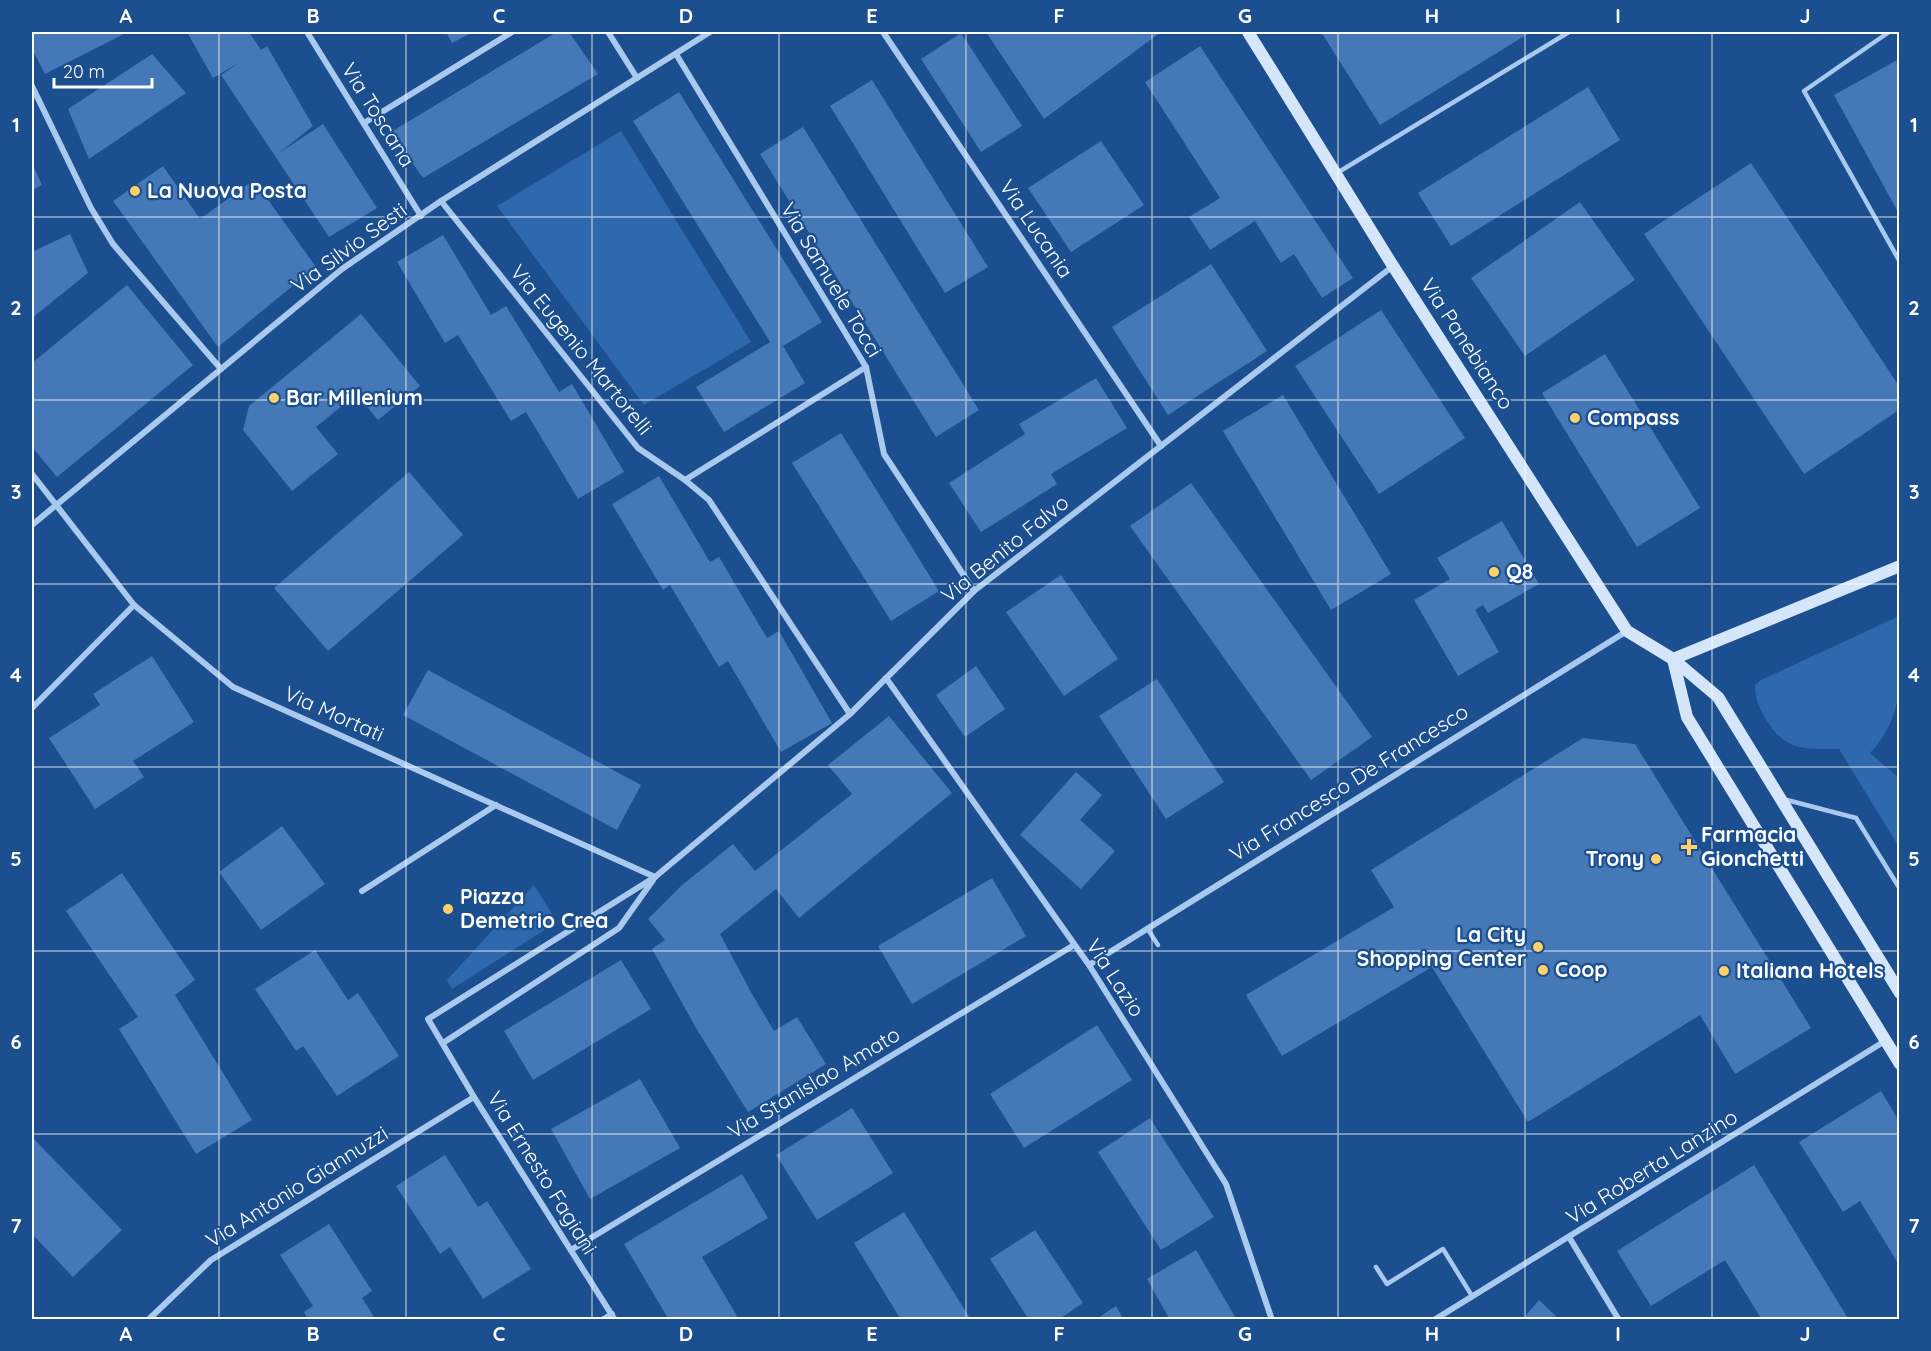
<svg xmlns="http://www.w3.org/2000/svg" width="1931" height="1351" font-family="Quicksand,sans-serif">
	<rect width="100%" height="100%" fill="#1b4f8f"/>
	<g fill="#2e69ad">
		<path d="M621 131 751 342 644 405 497 206Z"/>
		<path d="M1897 617C1902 666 1907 715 1870 753L1899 778V847L1839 749C1802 749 1784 751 1764 716 1758 705 1755 697 1755 685L1761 680Z"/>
		<path d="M534 885 557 922 452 989 447 980Z"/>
	</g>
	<g fill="#4478b7">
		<path d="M32 32H128L45 74 32 49Z"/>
		<path d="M187 32H249L261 50 267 46 313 126 279 153 323 124 377 208 329 237 221 75 240 62 213 78Z"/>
		<path d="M446 32H473L452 43Z"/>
		<path d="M557 32H569L598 74 423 178 391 132Z"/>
		<path d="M986 32H1161L1044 119Z"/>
		<path d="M1321 32H1531L1380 125Z"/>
		<path d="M961 33 1022 126 981 152 921 59Z"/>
		<path d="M1200 46 1353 278 1322 298 1294 254 1281 263 1255 221 1210 250 1189 217 1220 198 1145 82Z"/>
		<path d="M152 54 186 93 89 159 68 109Z"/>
		<path d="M1899 59V214L1834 95Z"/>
		<path d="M872 80 988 267 945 293 830 106Z"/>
		<path d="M1588 87 1620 140 1451 246 1418 193Z"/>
		<path d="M679 92 822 322 783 346 805 383 724 432 696 387 770 342 633 121Z"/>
		<path d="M803 127 979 410 936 437 760 154Z"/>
		<path d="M1101 141 1144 205 1071 252 1028 188Z"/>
		<path d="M32 163 42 185 32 190Z"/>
		<path d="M1751 163 1899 386V410L1804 474 1644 234Z"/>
		<path d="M163 166 200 219 254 180 316 267 218 347 113 201Z"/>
		<path d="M1580 202 1635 280 1525 356 1471 278Z"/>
		<path d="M70 234 88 273 32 318V252Z"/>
		<path d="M443 235 491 315 506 306 559 392 572 384 624 472 578 499 526 412 511 421 458 335 445 343 397 262Z"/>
		<path d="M1211 264 1267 351 1168 415 1112 327Z"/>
		<path d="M127 285 193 365 57 477 32 447V363Z"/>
		<path d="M1381 310 1465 438 1379 494 1295 366Z"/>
		<path d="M361 314 420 386 378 420 357 394 316 427 338 454 292 491 243 430 249 406Z"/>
		<path d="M1605 354 1700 508 1637 547 1542 393Z"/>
		<path d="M1096 378 1127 428 1051 474 1057 484 981 532 949 483 1025 434 1019 424Z"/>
		<path d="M1283 395 1391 574 1331 610 1223 431Z"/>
		<path d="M841 433 939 591 891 621 792 463Z"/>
		<path d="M409 472 463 535 328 651 274 588Z"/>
		<path d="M659 476 710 562 719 557 767 638 779 631 832 723 781 752 728 661 719 667 670 585 663 590 612 504Z"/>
		<path d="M1191 483 1372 737 1311 780 1130 526Z"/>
		<path d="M1502 521 1539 584 1488 613 1483 605 1475 610 1499 652 1458 676 1414 600 1450 579 1437 558Z"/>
		<path d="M1061 575 1118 659 1064 696 1006 612Z"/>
		<path d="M152 656 194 722 133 761 144 777 95 809 49 738 100 705 93 694Z"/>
		<path d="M976 666 1005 709 965 737 936 695Z"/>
		<path d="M428 670 641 785 617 830 403 715Z"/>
		<path d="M1157 679 1224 782 1166 819 1099 716Z"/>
		<path d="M889 716 952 793 799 918 776 889 720 934 752 994 774 1031 797 1017 826 1064 748 1112 696 1028 652 949 665 940 648 919 681 886 733 844 755 871 852 794 828 765Z"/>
		<path d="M1583 738 1635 744 1811 1028 1735 1074 1700 1015 1528 1122 1432 967 1282 1056 1246 995 1394 907 1371 870Z"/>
		<path d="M1076 772 1102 795 1080 820 1115 851 1081 889 1020 835Z"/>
		<path d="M282 826 325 884 261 930 219 872Z"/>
		<path d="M122 873 195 980 175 995 252 1120 196 1154 119 1029 138 1017 66 911Z"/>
		<path d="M992 878 1026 936 912 1004 878 946Z"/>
		<path d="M315 950 348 1000 358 993 399 1056 337 1096 303 1046 296 1051 255 989Z"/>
		<path d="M621 960 651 1009 533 1080 504 1031Z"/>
		<path d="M1097 1025 1132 1080 1024 1148 990 1094Z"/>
		<path d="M640 1079 680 1148 590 1199 551 1129Z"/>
		<path d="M1881 1091 1899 1121V1265L1860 1201 1843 1212 1799 1142Z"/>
		<path d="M852 1108 893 1173 817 1220 776 1155Z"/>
		<path d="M1150 1118 1214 1217 1161 1250 1098 1152Z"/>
		<path d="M32 1137 122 1230 73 1277 32 1234Z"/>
		<path d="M445 1155 478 1207 487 1201 531 1269 483 1299 450 1247 440 1254 396 1186Z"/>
		<path d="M1754 1165 1849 1320H1762L1725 1260 1651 1306 1617 1251Z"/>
		<path d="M742 1174 768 1218 702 1257 737 1316 731 1320H669L624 1244Z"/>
		<path d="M904 1212 971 1320H901L854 1243Z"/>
		<path d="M329 1224 372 1291 362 1298 376 1320H308L304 1312 313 1306 280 1255Z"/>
		<path d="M1035 1230 1083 1303 1058 1320H1029L990 1259Z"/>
		<path d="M1196 1250 1237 1320H1170L1147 1279Z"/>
		<path d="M1539 1300 1560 1320H1522Z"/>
		<path d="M1116 1306 1124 1320H1095Z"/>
	</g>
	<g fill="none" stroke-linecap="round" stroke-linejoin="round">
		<g stroke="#a9c9ee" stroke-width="4.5">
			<path d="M1889 32 1804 91 1900 262"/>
			<path d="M1337 173 1569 32"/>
			<path d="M1783 799 1856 818 1900 889"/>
			<path d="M1147 928 1158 945"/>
			<path d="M1376 1267 1387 1284 1443 1249 1472 1296"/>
		</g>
		<g stroke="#a9c9ee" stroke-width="6">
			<path d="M307 32 421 216"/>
			<path d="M608 32 637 78"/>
			<path d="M883 32 1161 446"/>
			<path d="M676 54 866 367 884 454 974 591"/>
			<path d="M32 86 91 208 113 244 221 369"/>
			<path d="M364 123 512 32"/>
			<path d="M441 201 638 448 685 480 709 500 850 714"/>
			<path d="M32 474 134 605 233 687 655 877"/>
			<path d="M685 480 866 367"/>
			<path d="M32 525 342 269 441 201 710 32"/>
			<path d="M886 678 1089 965 1226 1184 1272 1320"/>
			<path d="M32 708 134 605"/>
			<path d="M362 891 496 805"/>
			<path d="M1089 965 1627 631"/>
			<path d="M443 1043 619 928 653 880"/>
			<path d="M1569 1237 1619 1320"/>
			<path d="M571 1250 1074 945"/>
			<path d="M148 1320 211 1260 474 1097"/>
			<path d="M602 1320 612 1314"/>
			<path d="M615 1320 474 1097 428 1019 655 877 850 714 974 591 1393 266"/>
			<path d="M1434 1320 1885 1041"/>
		</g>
		<g stroke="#d6e6fa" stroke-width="12">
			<path d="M1248 32 1393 266 1627 631 1673 659 1718 697 1900 993"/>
			<path d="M1673 659 1687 717 1900 1064"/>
			<path d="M1673 659 1900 566"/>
		</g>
	</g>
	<path fill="none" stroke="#fff" stroke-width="1.5" stroke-opacity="0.55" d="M219 32V1320M406 32V1320M592 32V1320M779 32V1320M966 32V1320M1152 32V1320M1338 32V1320M1525 32V1320M1712 32V1320M32 217H1900M32 400H1900M32 584H1900M32 767H1900M32 951H1900M32 1134H1900"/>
	<g fill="#ffd166" stroke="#1b4f8f" stroke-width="2">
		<circle cx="135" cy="191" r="6"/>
		<circle cx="274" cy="398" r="6"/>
		<circle cx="1575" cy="418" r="6"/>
		<circle cx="1494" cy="572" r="6"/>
		<path d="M1686 838h6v6h6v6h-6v6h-6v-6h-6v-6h6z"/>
		<circle cx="1656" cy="859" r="6"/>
		<circle cx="448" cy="909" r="6"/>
		<circle cx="1538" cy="947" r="6"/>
		<circle cx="1543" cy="970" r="6"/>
		<circle cx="1724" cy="971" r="6"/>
	</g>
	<g text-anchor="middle" stroke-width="4.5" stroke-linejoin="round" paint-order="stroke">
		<g font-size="21" fill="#fff" stroke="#1b4f8f">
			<text transform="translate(378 115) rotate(58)" y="7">Via Toscana</text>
			<text transform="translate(1036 229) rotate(56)" y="7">Via Lucania</text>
			<text transform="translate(349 248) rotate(-36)" y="7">Via Silvio Sesti</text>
			<text transform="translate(831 280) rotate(59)" y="7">Via Samuele Tocci</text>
			<text transform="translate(1467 344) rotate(57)" y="7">Via Panebianco</text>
			<text transform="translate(581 350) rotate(51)" y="7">Via Eugenio Martorelli</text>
			<text transform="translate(1005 549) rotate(-39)" y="7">Via Benito Falvo</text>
			<text transform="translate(334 714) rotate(24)" y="7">Via Mortati</text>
			<text transform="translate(1349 783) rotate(-32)" y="7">Via Francesco De Francesco</text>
			<text transform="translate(1115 978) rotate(57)" y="7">Via Lazio</text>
			<text transform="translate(814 1083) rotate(-31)" y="7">Via Stanislao Amato</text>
			<text transform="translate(1652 1167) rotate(-32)" y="7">Via Roberta Lanzino</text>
			<text transform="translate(542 1173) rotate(58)" y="7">Via Ernesto Fagiani</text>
			<text transform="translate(297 1187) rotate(-32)" y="7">Via Antonio Giannuzzi</text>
		</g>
		<g font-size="21" font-weight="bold" fill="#fff" stroke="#1b4f8f" text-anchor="start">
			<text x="147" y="198">La Nuova Posta</text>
			<text x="286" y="405">Bar Millenium</text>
			<text x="1587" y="425">Compass</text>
			<text x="1506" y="579">Q8</text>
			<text x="1701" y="842">Farmacia<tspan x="1701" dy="24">Gionchetti</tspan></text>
			<text x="1644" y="866" text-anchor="end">Trony</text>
			<text x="460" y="904">Piazza<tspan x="460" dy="24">Demetrio Crea</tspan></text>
			<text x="1526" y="942" text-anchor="end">La City<tspan x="1526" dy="24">Shopping Center</tspan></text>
			<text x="1555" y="977">Coop</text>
			<text x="1736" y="978">Italiana Hotels</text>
		</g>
	</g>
	<rect width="1931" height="1351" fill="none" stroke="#1b4f8f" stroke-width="66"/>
	<path d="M54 78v9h98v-9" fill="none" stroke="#ffffff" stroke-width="3"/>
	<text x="63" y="78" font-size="18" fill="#ffffff" stroke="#1b4f8f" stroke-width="4.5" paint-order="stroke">20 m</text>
	<rect x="33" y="33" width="1865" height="1285" fill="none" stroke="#fff" stroke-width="2"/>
	<g font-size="20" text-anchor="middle" font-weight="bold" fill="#fff">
		<text x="126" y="23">A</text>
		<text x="313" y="23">B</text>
		<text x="499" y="23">C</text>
		<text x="686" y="23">D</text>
		<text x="872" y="23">E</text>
		<text x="1059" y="23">F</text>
		<text x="1245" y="23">G</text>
		<text x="1432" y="23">H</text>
		<text x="1618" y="23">I</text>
		<text x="1805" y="23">J</text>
		<text x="16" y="132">1</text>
		<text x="1914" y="132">1</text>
		<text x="16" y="315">2</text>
		<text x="1914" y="315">2</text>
		<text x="16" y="499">3</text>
		<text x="1914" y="499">3</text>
		<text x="16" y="682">4</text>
		<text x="1914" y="682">4</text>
		<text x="16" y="866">5</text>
		<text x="1914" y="866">5</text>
		<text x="16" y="1049">6</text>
		<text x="1914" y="1049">6</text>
		<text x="16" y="1233">7</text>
		<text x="1914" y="1233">7</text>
		<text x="126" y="1341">A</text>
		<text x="313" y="1341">B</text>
		<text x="499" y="1341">C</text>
		<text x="686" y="1341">D</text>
		<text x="872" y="1341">E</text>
		<text x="1059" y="1341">F</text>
		<text x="1245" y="1341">G</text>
		<text x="1432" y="1341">H</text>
		<text x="1618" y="1341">I</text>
		<text x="1805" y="1341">J</text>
	</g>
</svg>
